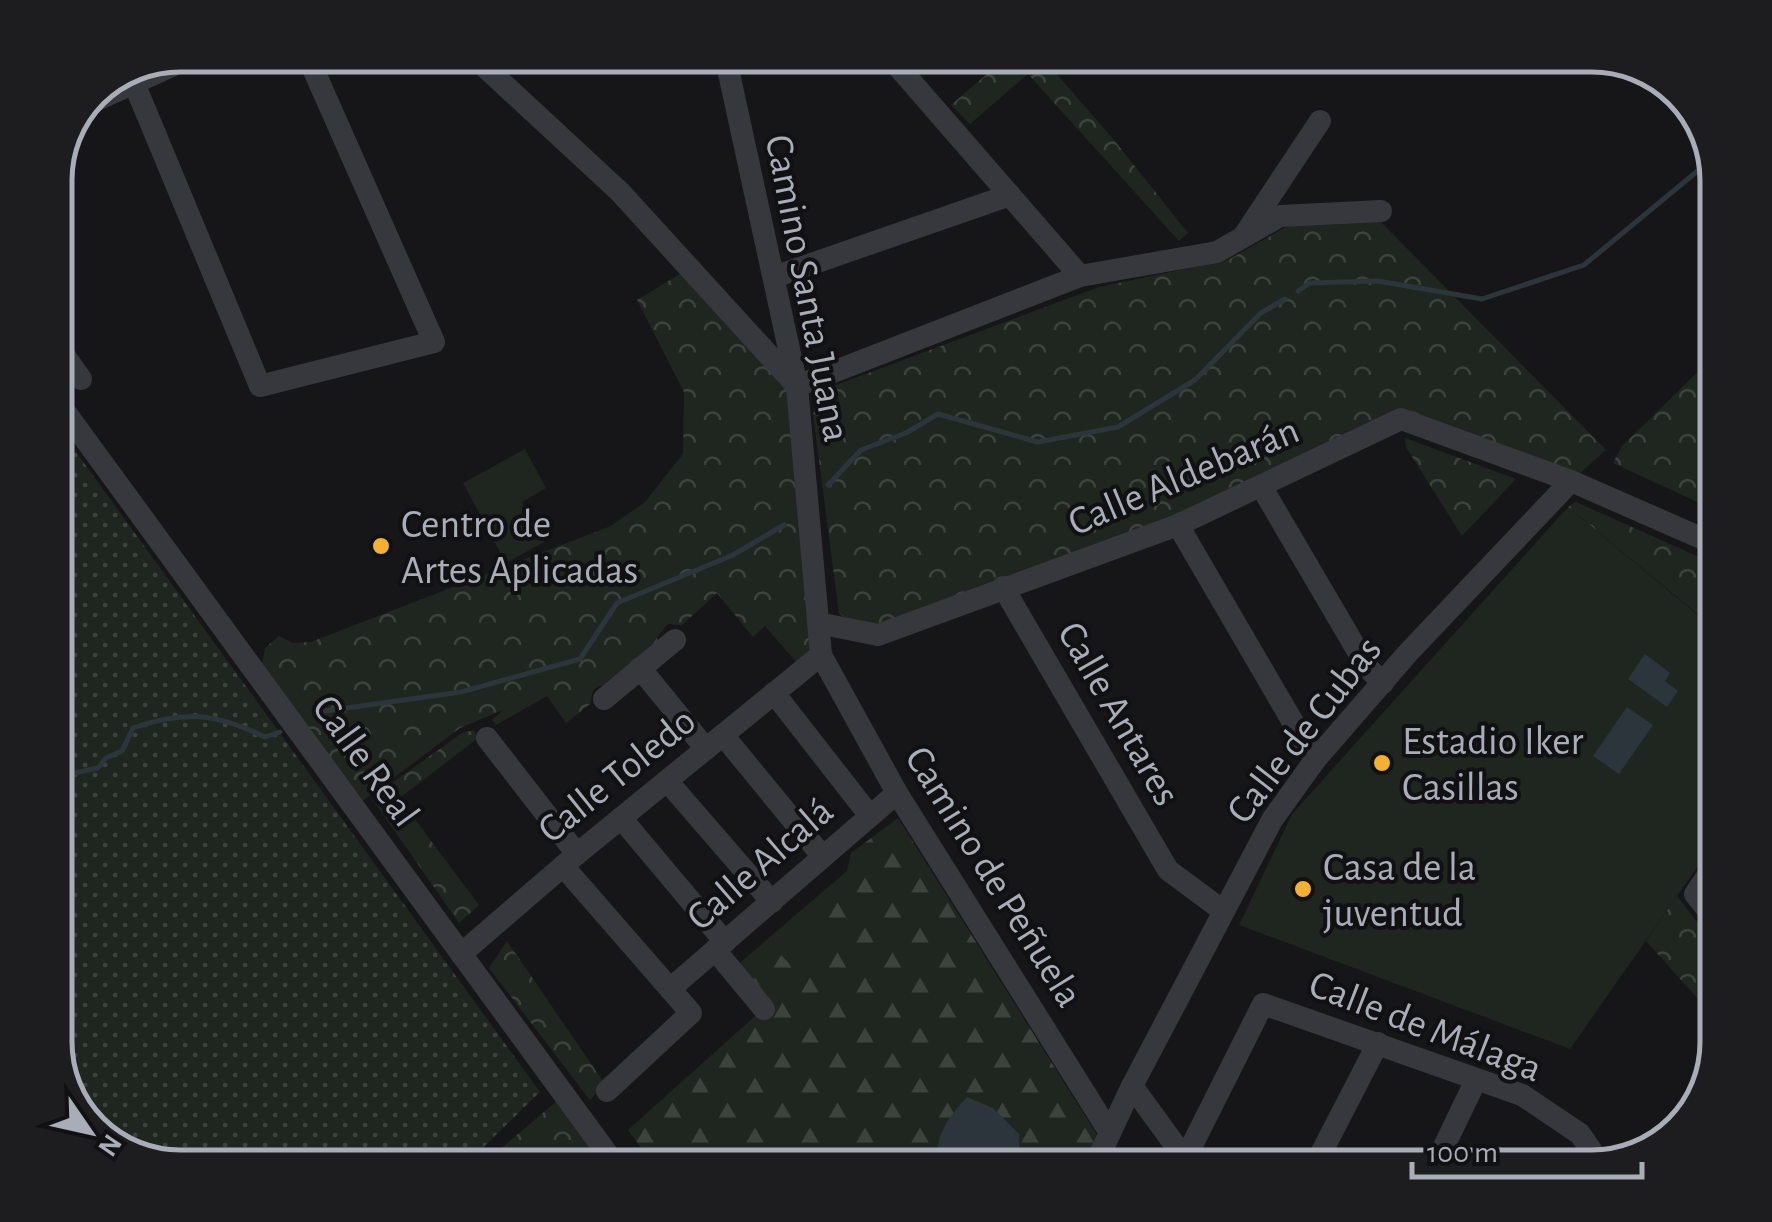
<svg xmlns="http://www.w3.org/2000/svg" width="1772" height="1222" font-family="'Alegreya Sans',sans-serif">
	<defs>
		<pattern id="grass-dots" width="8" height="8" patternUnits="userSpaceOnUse" patternTransform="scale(2.5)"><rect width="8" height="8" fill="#1e261f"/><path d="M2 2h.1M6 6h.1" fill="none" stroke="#3c433d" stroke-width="1.8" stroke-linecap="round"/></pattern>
		<pattern id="forest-firs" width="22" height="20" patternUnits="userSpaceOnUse" patternTransform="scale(2.5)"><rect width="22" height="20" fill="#1e261f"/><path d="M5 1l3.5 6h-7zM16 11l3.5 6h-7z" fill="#3c433d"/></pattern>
		<pattern id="park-crowns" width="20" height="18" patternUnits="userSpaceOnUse" patternTransform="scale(2.5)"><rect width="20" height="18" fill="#1e261f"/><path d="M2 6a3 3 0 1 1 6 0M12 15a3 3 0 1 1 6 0" fill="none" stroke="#3c433d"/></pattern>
	</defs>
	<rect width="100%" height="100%" fill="#161618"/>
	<path fill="url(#grass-dots)" d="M55 423 540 1092 463 1167H180L110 1146 71 1104 55 1049Z"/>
	<path fill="url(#forest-firs)" d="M898 818 1104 1146 1094 1167H655L628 1130 763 1009 735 967 847 871 851 853Z"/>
	<g fill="url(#park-crowns)">
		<path d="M1009 55H1040L1114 140 1188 233 1179 241 1028 74 970 124 951 105Z"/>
		<path d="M1369 210 1606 450 1571 481 1401 419 1178 525 878 635 839 614 813 414 820 391 1099 287 1228 260 1286 227Z"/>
		<path d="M690 268 797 386 806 615 818 623 803 670 765 626 753 637 717 593 682 625 668 624 657 637 658 645 610 686H598L593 691 590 704 566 723 547 696 496 725 492 720 503 710 460 728 360 803 262 664 265 648 279 636 293 643 311 642 611 526 645 502 683 454 684 392 637 300Z"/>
		<path d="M1717 353V511L1613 463 1622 446Z"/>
		<path d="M1405 438 1516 479 1462 536 1406 447Z"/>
		<path d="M1576 502 1717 565V630L1568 507Z"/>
		<path d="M474 730 478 738 401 797 392 783 462 733Z"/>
		<path d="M390 786 479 905 459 923 373 800Z"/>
		<path d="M1677 896 1717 948V1020L1646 941Z"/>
		<path d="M507 941 605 1084 590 1100 489 968Z"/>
		<path d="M564 1095 612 1167H479Z"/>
	</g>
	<g fill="#1e261f">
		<path d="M525 449 546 488 522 502 544 542 506 563 463 483Z"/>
		<path d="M1568 507 1717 631V839L1570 1049 1239 925 1292 814Z"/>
		<path d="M820 909 838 930 794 968 775 949Z"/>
	</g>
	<g fill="#2c353c">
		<path d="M1645 654 1670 673 1665 681 1678 691 1667 707 1628 679Z"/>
		<path d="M1627 707 1653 725 1619 774 1593 756Z"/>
		<path d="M967 1097 993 1108 1019 1134 1020 1163 1016 1167H941C930 1140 949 1117 967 1097Z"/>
	</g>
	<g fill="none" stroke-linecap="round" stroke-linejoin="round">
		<g stroke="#2c353c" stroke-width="5">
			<path d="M1298 291 1310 283 1378 281 1482 299 1584 265 1712 159"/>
			<path d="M828 485 861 450 906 433 938 414 1038 442 1118 427 1195 380 1261 313 1285 299"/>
			<path d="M318 712 461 692 580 659 617 603 733 555 784 525"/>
			<path d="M55 777 98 768 106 758 122 751 133 728C185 710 216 713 265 737L280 732"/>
		</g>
		<g stroke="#37383d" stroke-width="22">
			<path d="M472 55 620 192 797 386 1080 276 1217 252 1280 216 1381 211"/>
			<path d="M725 55 797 386 821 655 897 793 1110 1133"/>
			<path d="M888 55 1080 276"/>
			<path d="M134 83 260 386 434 342 307 55"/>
			<path d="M86 105 196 55"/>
			<path d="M1245 234 1320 121"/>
			<path d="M774 277 1010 195"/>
			<path d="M55 342 81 379"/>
			<path d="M55 398 617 1167"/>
			<path d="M1261 486 1367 667 1383 683"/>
			<path d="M1178 525 1315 760"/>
			<path d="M1003 587 1168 870 1222 910"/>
			<path d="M818 623 878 635 1178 525 1401 419 1571 481 1717 545"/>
			<path d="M640 668 706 749"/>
			<path d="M774 693 870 816"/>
			<path d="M604 699 675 640"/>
			<path d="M723 735 823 857"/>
			<path d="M487 738 577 854"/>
			<path d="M668 782 772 902"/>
			<path d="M621 818 725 942"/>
			<path d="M1717 862 1695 894 1717 922"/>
			<path d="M563 866 691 1013 607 1091"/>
			<path d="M715 950 764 1009"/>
			<path d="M461 954 577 854 821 655"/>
			<path d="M670 989 897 793"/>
			<path d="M1132 1086 1191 1167"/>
			<path d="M1094 1167 1132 1086 1272 820 1315 760 1407 654 1571 481"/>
			<path d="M1181 1167 1263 1004 1522 1095 1580 1134 1593 1153 1589 1167"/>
			<path d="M1314 1167 1378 1043"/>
			<path d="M1434 1167 1476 1080"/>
		</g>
	</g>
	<g fill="#f2b134" stroke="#111113" stroke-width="4">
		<circle cx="381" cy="546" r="10"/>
		<circle cx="1382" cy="763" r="10"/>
		<circle cx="1303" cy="889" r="10"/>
	</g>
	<g text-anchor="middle" stroke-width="8" stroke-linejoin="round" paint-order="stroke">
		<g font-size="40" fill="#a8adb8" stroke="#111113">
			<text transform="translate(809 288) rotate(79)" y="14">Camino Santa Juana</text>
			<text transform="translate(1183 475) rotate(-23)" y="14">Calle Aldebarán</text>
			<text transform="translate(1120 713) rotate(60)" y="14">Calle Antares</text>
			<text transform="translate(1303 729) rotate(-52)" y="14">Calle de Cubas</text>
			<text transform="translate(367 760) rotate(54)" y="14">Calle Real</text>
			<text transform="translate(616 774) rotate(-39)" y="14">Calle Toledo</text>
			<text transform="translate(759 863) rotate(-41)" y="14">Calle Alcalá</text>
			<text transform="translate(995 876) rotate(58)" y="14">Camino de Peñuela</text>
			<text transform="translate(1426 1025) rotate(21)" y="14">Calle de Málaga</text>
		</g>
		<g font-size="40" fill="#a8adb8" stroke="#111113" text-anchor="start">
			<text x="401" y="537">Centro de<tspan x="401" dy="46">Artes Aplicadas</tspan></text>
			<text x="1402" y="754">Estadio Iker<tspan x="1402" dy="46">Casillas</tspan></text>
			<text x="1323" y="880">Casa de la<tspan x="1323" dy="46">juventud</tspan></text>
		</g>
	</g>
	<path d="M0 0H1772V1222H0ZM180 72H1592A108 108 0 0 1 1700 180V1042A108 108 0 0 1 1592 1150H180A108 108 0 0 1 72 1042V180A108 108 0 0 1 180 72Z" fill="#1d1d20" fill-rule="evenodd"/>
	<path fill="none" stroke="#a8adb8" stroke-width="5" d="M180 72H1592A108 108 0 0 1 1700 180V1042A108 108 0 0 1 1592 1150H180A108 108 0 0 1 72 1042V180A108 108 0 0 1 180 72Z"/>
	<g transform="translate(90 1132) rotate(124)" stroke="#111113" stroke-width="8" paint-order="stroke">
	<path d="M0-8L18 38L0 25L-18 38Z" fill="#a8adb8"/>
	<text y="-15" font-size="28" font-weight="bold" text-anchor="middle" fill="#a8adb8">N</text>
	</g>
	<path d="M1412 1162v15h230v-15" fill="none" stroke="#a8adb8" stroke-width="5"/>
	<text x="1427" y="1162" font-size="30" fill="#a8adb8" stroke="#111113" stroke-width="8" paint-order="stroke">100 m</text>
</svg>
